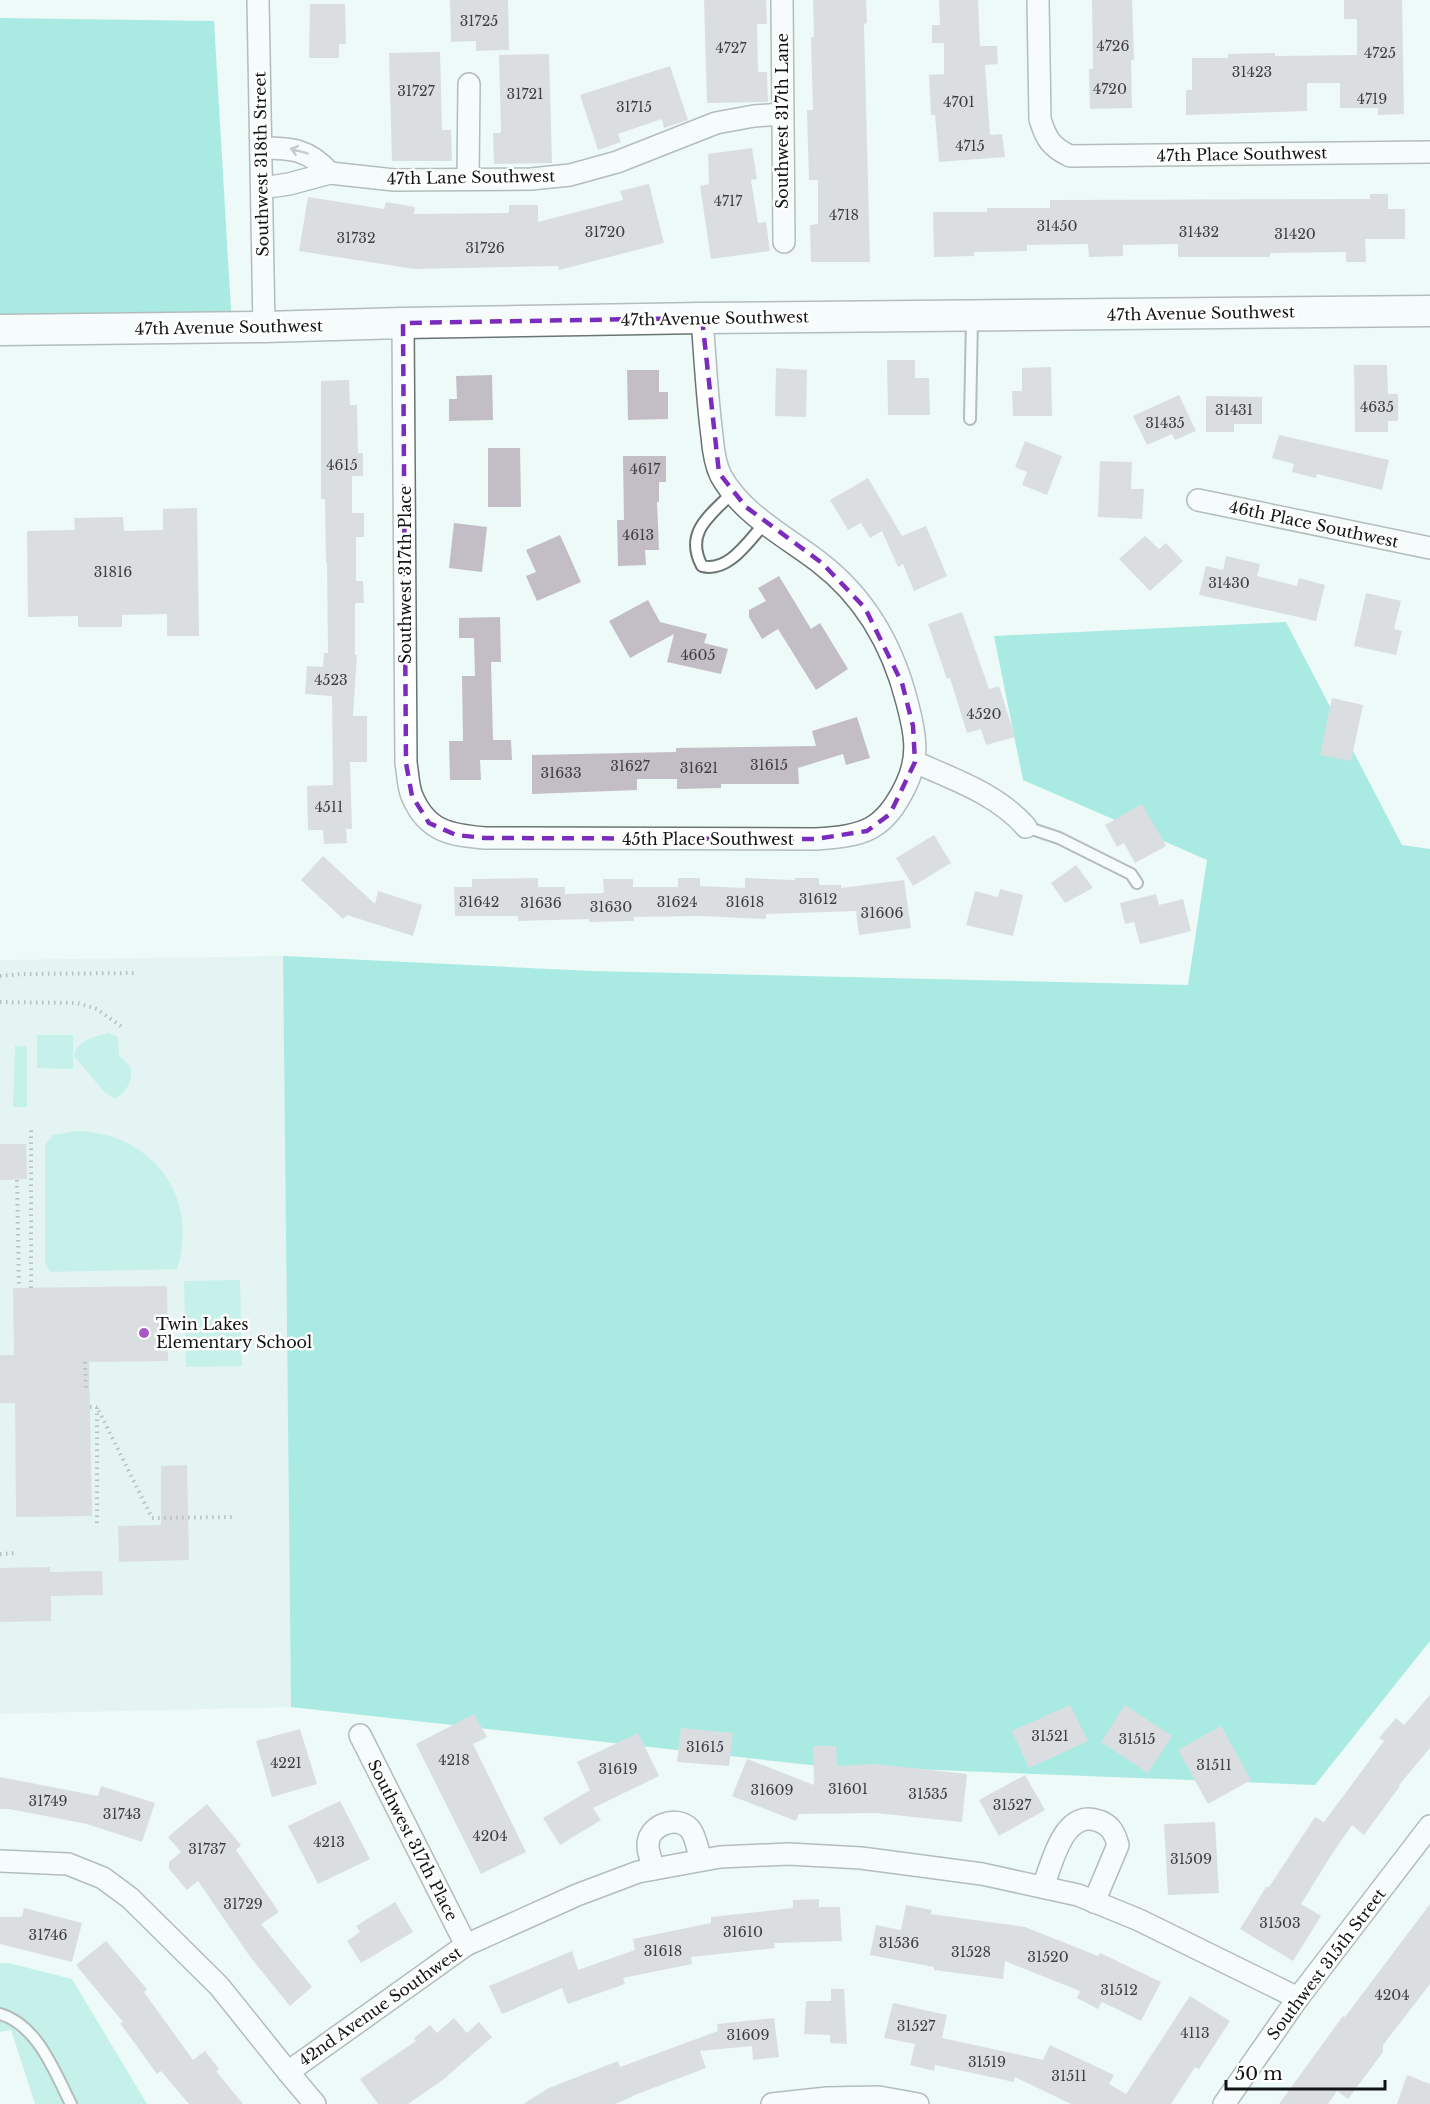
<svg xmlns="http://www.w3.org/2000/svg" width="1430" height="2104" font-family="'Libre Baskerville',serif">
	<rect width="100%" height="100%" fill="#eefaf8"/>
	<path fill="#d8edea" d="M283 956 291 1707 0 1714V960Z"/>
	<g fill="#96e6db">
		<path d="M108 1033 118 1037 119 1056C122 1059 128 1063 130 1067 134 1079 126 1094 115 1098L105 1093 74 1056C76 1040 95 1037 108 1033Z"/>
		<path d="M37 1035H73V1069L37 1068Z"/>
		<path d="M15 1046H27V1107H13Z"/>
		<path d="M76 1131C151 1132 200 1196 177 1269L50 1272 45 1263V1145L53 1135Z"/>
		<path d="M240 1280 242 1366 186 1367 184 1281Z"/>
		<path d="M0 1963H9L72 1979 147 2104H35L11 2030 0 2032Z"/>
	</g>
	<g fill="#56d9ca">
		<path d="M0 18 214 21 232 327 0 321Z"/>
		<path d="M1286 622 1402 845 1430 849V1641L1315 1785 810 1765 291 1707 283 956 592 971 1188 985 1207 860 1023 780 994 636Z"/>
	</g>
	<g fill="#c3bdc6">
		<path d="M450 0H508L509 50 476 51V41L451 42Z"/>
		<path d="M704 0H766L767 24H757L758 72H767L768 102 707 103Z"/>
		<path d="M813 0H866L867 23 864 24 870 262H811L810 225 818 224V180H809L807 110H813L811 37H814Z"/>
		<path d="M939 0H978L980 46H997L998 64 985 65 990 135 1002 134 1005 157 939 162 935 115H931L929 75 944 74V43H932V25H940Z"/>
		<path d="M1092 0H1132L1134 60H1131L1132 108 1090 109 1089 69H1093Z"/>
		<path d="M1344 0H1402L1404 114 1378 115V108H1340V83H1307V111L1186 115V90H1192V58H1228V54L1275 53V56L1357 55V19H1344Z"/>
		<path d="M310 4H345L346 44H339V58H309Z"/>
		<path d="M440 52 442 130H451L452 161H392L389 53Z"/>
		<path d="M549 54 552 163 494 164 493 133H501L499 55Z"/>
		<path d="M670 66 688 120 664 128 662 119 618 134 621 142 598 150 580 95Z"/>
		<path d="M752 148 757 179 751 180 758 223 766 222 770 251 711 259 700 186 709 184 708 154Z"/>
		<path d="M649 184 664 243 559 270 558 266 414 269 299 251 308 197 384 209 386 202 415 207 414 214 509 213V205H538V222L623 200 620 191Z"/>
		<path d="M1370 194H1388V209H1405V239H1365L1366 262H1346V252L1270 253V257H1178V244L1123 245V256L1089 257 1088 244 1027 245V251L974 252V256L934 257 933 212H987V208H1050V200L1370 199Z"/>
		<path d="M887 360H915V378H929L930 415H888Z"/>
		<path d="M1354 365H1387L1388 394H1398V421H1388V432H1355Z"/>
		<path d="M1051 367 1052 416H1013L1012 391H1022V368Z"/>
		<path d="M776 368 807 370 806 417 775 416Z"/>
		<path d="M627 370H659V392H668V419L628 420Z"/>
		<path d="M492 375 493 420 449 421V399H457L456 376Z"/>
		<path d="M349 380 350 405H357L358 453H363V476H352V513H364V537H356V581H363L364 603H355V655H357L353 716H367V762H350L352 829H346L347 843 324 844 323 830H308L307 786 333 785 332 696 305 694 307 666 323 667 324 653H328L327 563H326L325 499H321V381Z"/>
		<path d="M1179 395 1196 431 1175 440 1172 434 1147 445 1133 416Z"/>
		<path d="M1206 396 1262 397V424H1234V432H1206Z"/>
		<path d="M1279 435 1389 460 1382 490 1317 474 1316 478 1292 472 1294 464 1272 458Z"/>
		<path d="M1025 441 1062 456 1047 495 1022 485 1027 472 1015 467Z"/>
		<path d="M488 448H520L521 507H488Z"/>
		<path d="M623 456H666V482H659V502H657L659 550H645L646 565 618 566 617 520H624Z"/>
		<path d="M1100 461 1132 462 1131 489H1144L1142 519 1098 517Z"/>
		<path d="M868 478 902 536 926 526 947 576 914 591 903 564 898 567 882 531 870 538 861 523 848 530 830 500Z"/>
		<path d="M197 508 199 636H167V614L122 615V627H78V616L28 617 27 531 75 530 74 518 123 517 124 531 163 530V509Z"/>
		<path d="M454 523 487 527 482 572 449 568Z"/>
		<path d="M560 535 581 582 537 601 526 576 536 572 526 550Z"/>
		<path d="M1145 536 1159 549 1166 543 1183 561 1150 591 1119 559Z"/>
		<path d="M1226 556 1260 564 1257 576 1297 586 1299 578 1325 585 1316 621 1199 595 1206 566 1223 570Z"/>
		<path d="M779 576 811 629 820 623 848 669 816 690 778 629 762 639 749 617V610L766 601 758 588Z"/>
		<path d="M1366 593 1401 601 1394 629 1402 631 1396 655 1354 646Z"/>
		<path d="M648 600 660 622 707 634 704 643 728 649 721 674 667 662 674 634 630 658 609 621Z"/>
		<path d="M962 612 989 689 999 686 1015 737 986 745 981 729 967 733 950 678 947 679 928 624Z"/>
		<path d="M500 617 501 662H491L493 740H511L512 760H480L481 780H450L449 741H463L462 676H475L474 638H459V618Z"/>
		<path d="M1332 698 1363 705 1351 761 1320 755Z"/>
		<path d="M857 717 870 758 846 765 843 754 798 768 799 784H721V788L677 789V779H637V790L532 794V755L676 752V748L816 746 812 731Z"/>
		<path d="M1142 804 1166 846 1135 863 1124 843 1117 847 1105 825Z"/>
		<path d="M934 835 951 863 913 886 896 858Z"/>
		<path d="M323 856 375 904 378 891 422 905 413 936 347 915 343 919 301 880Z"/>
		<path d="M1076 865 1093 888 1065 903 1051 883Z"/>
		<path d="M538 878V887H565V894L604 893 603 879H633V887H678V878H700V886L745 888V878L795 880V878H819V885H841V888L904 880 911 928 859 935 856 911 766 914V919L700 916 634 917V921L589 922V919L518 921V916H455L454 887H472V879Z"/>
		<path d="M1000 889 1023 895 1013 936 966 925 975 891 998 897Z"/>
		<path d="M1156 894 1159 905 1183 899 1191 931 1140 944 1134 922 1125 924 1120 903Z"/>
		<path d="M0 1144H26L27 1179 0 1180Z"/>
		<path d="M167 1286 168 1361 89 1362 92 1516 16 1517 15 1403H0V1355H14L13 1288Z"/>
		<path d="M187 1465 189 1560 119 1562 118 1526 161 1525V1466Z"/>
		<path d="M50 1567V1572L102 1571 103 1595 51 1596V1621L0 1622V1568Z"/>
		<path d="M1430 1695V1748L1399 1785 1400 1786 1364 1835 1352 1825 1332 1854 1301 1904 1321 1916 1293 1961 1240 1929 1266 1887H1269L1315 1817 1324 1822 1384 1741 1379 1738 1396 1718 1404 1725Z"/>
		<path d="M1070 1705 1088 1741 1029 1768 1012 1731Z"/>
		<path d="M1125 1705 1172 1736 1148 1773 1101 1742Z"/>
		<path d="M474 1714 487 1737 473 1744 526 1852 481 1874 416 1744Z"/>
		<path d="M1221 1726 1251 1780 1208 1804 1178 1750Z"/>
		<path d="M681 1728 733 1733 729 1766 677 1762Z"/>
		<path d="M300 1729 317 1784 272 1797 256 1741Z"/>
		<path d="M638 1733 659 1776 593 1808 601 1820 560 1845 543 1818 590 1790 577 1762Z"/>
		<path d="M813 1746H836L837 1766 875 1764 967 1774 962 1822 875 1813 799 1814 796 1821 732 1796 747 1759 814 1785Z"/>
		<path d="M1025 1775 1045 1810 999 1836 979 1800Z"/>
		<path d="M0 1777 98 1796 101 1786 155 1803 142 1842 87 1824 9 1809H0Z"/>
		<path d="M340 1801 370 1859 318 1884 288 1826Z"/>
		<path d="M207 1804 241 1845 236 1850 279 1912 261 1924 312 1987 290 2006 251 1958 198 1881 187 1890 169 1869V1862L181 1852 168 1837Z"/>
		<path d="M1215 1822 1219 1893 1168 1895 1164 1824Z"/>
		<path d="M819 1899V1907H840L842 1941 774 1943 775 1948 691 1957 692 1964 623 1978 625 1984 568 2004 562 1988 502 2014 489 1986 572 1951 578 1970 635 1950 633 1939 711 1923V1917L793 1908V1900Z"/>
		<path d="M395 1902 413 1932 361 1963 347 1941 360 1932 356 1926Z"/>
		<path d="M1430 1904V1984L1383 2045V2052L1348 2099 1337 2091 1328 2104H1279L1343 2016 1345 2017Z"/>
		<path d="M906 1905 932 1910 931 1914 1025 1927 1098 1956 1100 1953 1161 1982 1141 2021 1102 2002 1098 2009 1077 1998 1080 1991 1005 1961 1003 1979 934 1970V1967L870 1955 876 1925 901 1930Z"/>
		<path d="M24 1908 82 1923 72 1962 0 1944V1917H22Z"/>
		<path d="M106 1941 147 1989 144 1992 193 2060 205 2051 219 2069 216 2071 243 2104H189L161 2071 157 2074 120 2023 123 2022 76 1965Z"/>
		<path d="M831 1989H844L847 2044 830 2043V2035L804 2034 806 2001H831Z"/>
		<path d="M1190 1996 1230 2021 1199 2069 1195 2067 1171 2104H1071L1015 2077 1014 2082 935 2065 934 2071 910 2065 915 2044 884 2038 893 2003 947 2015 942 2038 1043 2060 1050 2045 1114 2075 1109 2084 1126 2094Z"/>
		<path d="M454 2018 467 2033 479 2022 492 2037 444 2079 408 2104H378L360 2079 416 2041 414 2038 430 2025 437 2033Z"/>
		<path d="M774 2018 779 2057 753 2060 752 2046 700 2051 706 2068 632 2096V2097L615 2104H523L549 2088 618 2061 620 2067 718 2031 717 2024Z"/>
		<path d="M1407 2075 1430 2084V2104H1397Z"/>
	</g>
	<g fill="none" stroke-linecap="round" stroke-linejoin="round">
		<defs>
			<g id="lane">
				<path d="M970 419 972 319"/>
				<path d="M732 493C710 516 684 532 702 566 729 573 749 540 765 523"/>
				<path d="M1026 827 1059 838 1131 874 1137 883"/>
				<path d="M0 2014C38 2025 55 2073 71 2104"/>
			</g>
			<g id="street">
				<path d="M258 0 264 327"/>
				<path d="M782 0 784 242"/>
				<path d="M1038 0 1040 119C1046 139 1051 147 1070 156L1430 152"/>
				<path d="M261 148C292 148 308 149 330 173"/>
				<path d="M468 179 469 84"/>
				<path d="M262 188 289 184 330 173 394 180 531 179 570 175 617 162 716 123 754 116 782 114"/>
				<path d="M403 323 406 763C408 774 408 787 412 796 427 832 451 835 485 838L815 839C864 836 884 831 906 785 920 756 915 732 907 702 893 647 865 597 819 562 785 536 742 514 721 476 715 464 713 449 712 436 707 397 705 357 702 318"/>
				<path d="M1198 500 1430 548"/>
				<path d="M915 762C955 780 997 794 1026 827"/>
				<path d="M360 1735 466 1945"/>
				<path d="M0 1861 68 1864 103 1878 130 1898 219 1986 288 2072 466 1945 577 1895 638 1872 720 1857 789 1854 861 1858 982 1874 1078 1895 1139 1920 1298 1998"/>
				<path d="M654 1869C652 1862 648 1853 648 1846 647 1826 676 1814 690 1829 696 1836 698 1852 701 1860"/>
				<path d="M1043 1887C1052 1864 1063 1808 1099 1821 1111 1825 1115 1834 1118 1845L1094 1902"/>
				<path d="M288 2072 315 2104"/>
				<path d="M772 2104 827 2098 879 2097 918 2104"/>
				<path d="M1224 2104 1298 1998 1430 1826"/>
			</g>
			<path id="secondary" d="M0 330 264 327 403 323 702 318 1430 311"/>
		</defs>
		<use href="#lane" stroke="#6a7472" stroke-width="14"/>
		<use href="#street" stroke="#6a7472" stroke-width="24"/>
		<use href="#secondary" stroke="#6a7472" stroke-width="33"/>
		<g stroke="#747c7b" stroke-width="4" stroke-dasharray="1.5 4.5" stroke-linecap="butt">
			<path d="M0 976 23 974 138 973"/>
			<path d="M0 1002 77 1003 97 1009 122 1027"/>
			<path d="M17 1180 19 1288"/>
			<path d="M31 1288V1126"/>
			<path d="M85 1362 86 1392"/>
			<path d="M90 1407H97"/>
			<path d="M97 1523V1407L152 1518 236 1517"/>
			<path d="M0 1554 17 1553"/>
		</g>
		<use href="#lane" stroke="#fff" stroke-width="10"/>
		<use href="#street" stroke="#fff" stroke-width="21"/>
		<use href="#secondary" stroke="#fff" stroke-width="30"/>
	</g>
	<defs><path id="oneway-shaft" d="M-6 0H5M1.5-3L5.5 0L1.5 3" fill="none" stroke-width="1.6" stroke-linecap="round" stroke-linejoin="round" transform="scale(1.5)"/></defs>
	<use stroke="#949695" href="#oneway-shaft" transform="translate(299 151) rotate(-165)"/>
	<path d="M0 0H1430V2104H0ZM702 318 719 473 746 507 822 563 865 608 902 683 913 726 915 762 890 814 867 831 815 839 485 838 456 835 429 823 412 796 406 763 403 323Z" fill="#eefaf8" fill-opacity=".55" fill-rule="evenodd"/>
	<path fill="none" stroke="#7b2cbf" stroke-width="4.5" stroke-dasharray="12 8" stroke-linejoin="round" d="M702 318 719 473 746 507 822 563 865 608 902 683 913 726 915 762 890 814 867 831 815 839 485 838 456 835 429 823 412 796 406 763 403 323Z"/>
	<circle fill="#a657c8" stroke="#fff" stroke-width="2" cx="144" cy="1333" r="6"/>
	<g text-anchor="middle" stroke-width="5" stroke-linejoin="round" paint-order="stroke">
		<g font-size="14" fill="#3e3f40">
			<text x="479" y="26">31725</text>
			<text x="1113" y="51">4726</text>
			<text x="731" y="53">4727</text>
			<text x="1380" y="58">4725</text>
			<text x="1252" y="77">31423</text>
			<text x="1110" y="94">4720</text>
			<text x="416" y="96">31727</text>
			<text x="525" y="99">31721</text>
			<text x="1372" y="104">4719</text>
			<text x="959" y="107">4701</text>
			<text x="634" y="112">31715</text>
			<text x="970" y="151">4715</text>
			<text x="728" y="206">4717</text>
			<text x="844" y="220">4718</text>
			<text x="1057" y="231">31450</text>
			<text x="605" y="237">31720</text>
			<text x="1199" y="237">31432</text>
			<text x="1295" y="239">31420</text>
			<text x="356" y="243">31732</text>
			<text x="485" y="253">31726</text>
			<text x="1377" y="412">4635</text>
			<text x="1234" y="415">31431</text>
			<text x="1165" y="428">31435</text>
			<text x="342" y="470">4615</text>
			<text x="645" y="474">4617</text>
			<text x="638" y="540">4613</text>
			<text x="113" y="577">31816</text>
			<text x="1229" y="588">31430</text>
			<text x="698" y="660">4605</text>
			<text x="331" y="685">4523</text>
			<text x="984" y="719">4520</text>
			<text x="769" y="770">31615</text>
			<text x="630" y="771">31627</text>
			<text x="699" y="773">31621</text>
			<text x="561" y="778">31633</text>
			<text x="329" y="812">4511</text>
			<text x="818" y="904">31612</text>
			<text x="479" y="907">31642</text>
			<text x="677" y="907">31624</text>
			<text x="745" y="907">31618</text>
			<text x="541" y="908">31636</text>
			<text x="611" y="912">31630</text>
			<text x="882" y="918">31606</text>
			<text x="1050" y="1741">31521</text>
			<text x="1137" y="1744">31515</text>
			<text x="705" y="1752">31615</text>
			<text x="454" y="1765">4218</text>
			<text x="286" y="1768">4221</text>
			<text x="1214" y="1770">31511</text>
			<text x="618" y="1774">31619</text>
			<text x="848" y="1794">31601</text>
			<text x="772" y="1795">31609</text>
			<text x="928" y="1799">31535</text>
			<text x="48" y="1806">31749</text>
			<text x="1012" y="1810">31527</text>
			<text x="122" y="1819">31743</text>
			<text x="490" y="1841">4204</text>
			<text x="329" y="1847">4213</text>
			<text x="207" y="1854">31737</text>
			<text x="1191" y="1864">31509</text>
			<text x="243" y="1909">31729</text>
			<text x="1280" y="1928">31503</text>
			<text x="743" y="1937">31610</text>
			<text x="48" y="1940">31746</text>
			<text x="899" y="1948">31536</text>
			<text x="663" y="1956">31618</text>
			<text x="971" y="1957">31528</text>
			<text x="1048" y="1962">31520</text>
			<text x="1119" y="1995">31512</text>
			<text x="1392" y="2000">4204</text>
			<text x="916" y="2031">31527</text>
			<text x="1195" y="2038">4113</text>
			<text x="748" y="2040">31609</text>
			<text x="987" y="2067">31519</text>
			<text x="1069" y="2081">31511</text>
		</g>
		<g font-size="16" fill="#111514" stroke="#fff">
			<text transform="translate(782 121) rotate(-90)" y="6">Southwest 317th Lane</text>
			<text transform="translate(1242 154) rotate(-1)" y="6">47th Place Southwest</text>
			<text transform="translate(261 164) rotate(-91)" y="6">Southwest 318th Street</text>
			<text transform="translate(471 177) rotate(-1)" y="6">47th Lane Southwest</text>
			<text transform="translate(1201 313) rotate(-1)" y="6">47th Avenue Southwest</text>
			<text transform="translate(715 318) rotate(-1)" y="6">47th Avenue Southwest</text>
			<text transform="translate(229 327) rotate(-1)" y="6">47th Avenue Southwest</text>
			<text transform="translate(1314 524) rotate(12)" y="6">46th Place Southwest</text>
			<text transform="translate(405 575) rotate(-90)" y="6">Southwest 317th Place</text>
			<text x="708" y="845">45th Place Southwest</text>
			<text transform="translate(413 1840) rotate(63)" y="6">Southwest 317th Place</text>
			<text transform="translate(1326 1964) rotate(-53)" y="6">Southwest 315th Street</text>
			<text transform="translate(380 2006) rotate(-35)" y="6">42nd Avenue Southwest</text>
		</g>
		<g font-size="16" fill="#111514" stroke="#fff" text-anchor="start">
			<text x="156" y="1330">Twin Lakes<tspan x="156" dy="18">Elementary School</tspan></text>
		</g>
	</g>
	<path d="M1226 2080v9h159v-9" fill="none" stroke="#111514" stroke-width="3"/>
	<text x="1235" y="2080" font-size="18" fill="#111514" stroke="#ffffff" stroke-width="4.5" paint-order="stroke">50 m</text>
</svg>
